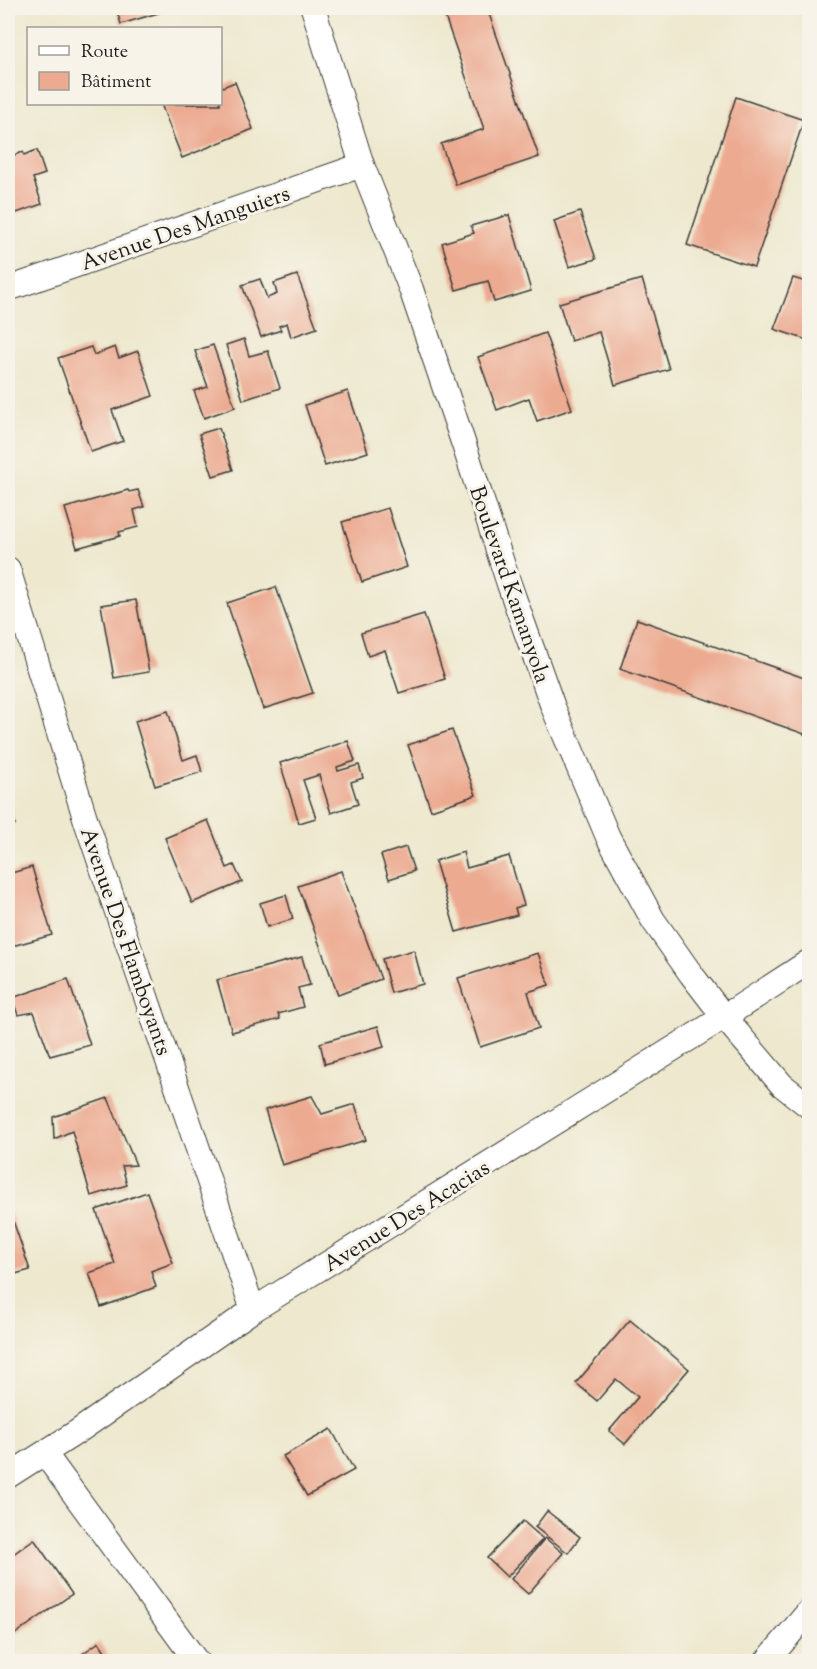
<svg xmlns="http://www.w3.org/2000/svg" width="817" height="1669" font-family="'Sorts Mill Goudy',serif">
	<rect width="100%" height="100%" fill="#f7f3e8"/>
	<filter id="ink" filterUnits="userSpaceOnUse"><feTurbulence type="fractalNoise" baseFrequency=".0167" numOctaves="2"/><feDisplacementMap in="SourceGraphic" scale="12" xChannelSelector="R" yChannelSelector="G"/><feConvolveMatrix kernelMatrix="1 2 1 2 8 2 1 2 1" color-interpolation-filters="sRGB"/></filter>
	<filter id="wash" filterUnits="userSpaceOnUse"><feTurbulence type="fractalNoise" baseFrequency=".008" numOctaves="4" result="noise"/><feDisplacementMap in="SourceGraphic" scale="24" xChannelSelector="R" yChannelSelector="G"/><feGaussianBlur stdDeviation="1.35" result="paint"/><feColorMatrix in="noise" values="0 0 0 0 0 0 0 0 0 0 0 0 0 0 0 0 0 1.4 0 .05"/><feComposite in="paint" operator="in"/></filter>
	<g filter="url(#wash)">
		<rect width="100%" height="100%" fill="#ede8ce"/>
		<g id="blocks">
			<g fill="#ecaa91">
				<path d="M116 8H175L121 24Z"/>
				<path d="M442 8H487L539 157 456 185 441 144 484 129Z"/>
				<path d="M235 82 253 129 182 158 161 104H220V88Z"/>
				<path d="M736 97 804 120 754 267 687 245Z"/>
				<path d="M37 150 45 174 33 178 42 204 8 216V157L23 152 24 155Z"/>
				<path d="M580 212 596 259 569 267 554 221Z"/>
				<path d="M509 215 531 291 494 302 488 281 456 290 442 243 474 233 471 226Z"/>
				<path d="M297 275 317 328 291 337 287 323 279 326 281 330 261 337 242 285 260 279 267 298 277 294 274 283Z"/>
				<path d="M793 278 810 283V341L774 329Z"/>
				<path d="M642 279 669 369 615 385 599 332 571 341 559 303Z"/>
				<path d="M545 333 572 409 537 421 529 398 497 410 478 357Z"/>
				<path d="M244 339 249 356 268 351 280 388 243 400 226 345Z"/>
				<path d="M213 345 235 407 204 418 194 391 208 387 195 351Z"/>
				<path d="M91 347 94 355 115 347 119 358 138 351 153 396 112 410 123 441 91 452 58 358Z"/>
				<path d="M348 391 368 452 325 466 305 405Z"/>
				<path d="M219 428 233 470 213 476 199 434Z"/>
				<path d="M128 490 129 492 138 490 144 507 134 510 138 527 119 532 120 536 77 548 65 508Z"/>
				<path d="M388 508 407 567 362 582 342 522Z"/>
				<path d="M276 587 313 693 263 709 227 603Z"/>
				<path d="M136 600 149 672 114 678 101 605Z"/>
				<path d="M424 614 445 679 399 693 385 650 368 656 361 633Z"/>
				<path d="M637 619 810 680V736L620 669Z"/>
				<path d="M168 711 183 760 197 755 202 772 155 786 135 721Z"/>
				<path d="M452 730 476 795 431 810 408 745Z"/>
				<path d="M348 741 355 761 337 767 338 771 359 765 363 778 351 782 358 804 331 813 319 775 303 780 316 818 299 823 280 763Z"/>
				<path d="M8 802 15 824 8 826Z"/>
				<path d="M208 820 227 868 234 865 242 882 192 903 165 838Z"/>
				<path d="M406 847 414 871 389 879 381 855Z"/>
				<path d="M463 852 467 868 509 856 524 905 515 908 517 915 456 932 435 861Z"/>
				<path d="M32 867 52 935 12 946 8 932V874Z"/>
				<path d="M341 871 381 979 338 995 298 886Z"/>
				<path d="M286 895 293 919 267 927 260 903Z"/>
				<path d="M414 950 423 984 391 993 382 959Z"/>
				<path d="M538 953 549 985 528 992 539 1028 480 1047 458 978Z"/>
				<path d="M302 957 310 985 298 988 303 1007 278 1014 280 1019 232 1032 217 980Z"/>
				<path d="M68 979 90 1045 50 1056 34 1012 18 1015 12 998Z"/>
				<path d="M378 1026 384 1047 325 1064 320 1043Z"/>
				<path d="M312 1096 322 1114 355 1104 366 1140 282 1165 265 1110Z"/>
				<path d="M108 1098 136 1165 122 1166 127 1185 91 1196 72 1131 54 1139 53 1117Z"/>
				<path d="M147 1192 173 1263 151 1271 156 1287 101 1307 89 1273 115 1264 96 1210Z"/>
				<path d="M8 1206 30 1270 15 1274 8 1253Z"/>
				<path d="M630 1320 689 1369 625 1444 609 1431 638 1397 616 1379 597 1401 576 1383Z"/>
				<path d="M331 1429 354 1470 307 1496 283 1456Z"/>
				<path d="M547 1511 580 1537 568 1553 535 1527Z"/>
				<path d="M523 1521 543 1539 507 1577 487 1558Z"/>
				<path d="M545 1538 563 1553 528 1594 511 1579Z"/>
				<path d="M34 1539 72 1594 11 1637 8 1631V1558Z"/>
				<path d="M99 1642 112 1662H71Z"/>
			</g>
		</g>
	</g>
	<g filter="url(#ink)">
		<use href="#blocks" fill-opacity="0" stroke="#3b3b37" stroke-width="1.5"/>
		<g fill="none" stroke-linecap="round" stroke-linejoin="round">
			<defs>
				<g id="minor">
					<path d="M313 8 362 165 411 289 464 445 509 584 553 707 608 837 653 920 691 974 724 1017 782 1085 810 1107"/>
					<path d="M8 289 362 165"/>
					<path d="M8 569 86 821 253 1310"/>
					<path d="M45 1454 197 1662"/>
					<path d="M8 1476 77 1432 253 1310 724 1017 810 961"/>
					<path d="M766 1662 810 1610"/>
				</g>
			</defs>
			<use href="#minor" stroke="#3b3b37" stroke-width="26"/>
			<use href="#minor" stroke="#fff" stroke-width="24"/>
		</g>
	</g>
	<g text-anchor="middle" stroke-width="6" stroke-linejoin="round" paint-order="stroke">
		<g font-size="22" fill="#1c1c1c" stroke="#f7f3e8">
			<text transform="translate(185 227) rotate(-19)" y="8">Avenue Des Manguiers</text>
			<text transform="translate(511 584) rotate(71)" y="8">Boulevard Kamanyola</text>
			<text transform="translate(127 941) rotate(71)" y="8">Avenue Des Flamboyants</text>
			<text transform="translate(406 1215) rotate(-32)" y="8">Avenue Des Acacias</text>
		</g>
	</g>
	<rect width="817" height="1669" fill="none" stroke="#f7f3e8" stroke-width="30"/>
	<rect x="27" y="27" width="195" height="78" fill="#f7f3e8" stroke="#9f9d96" stroke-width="1.5"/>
	<rect x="39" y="46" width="30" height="9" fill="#ffffff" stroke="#9f9d96" stroke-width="1.5"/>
	<text x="81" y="57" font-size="18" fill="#1c1c1c">Route</text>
	<rect x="39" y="72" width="30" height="18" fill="#ecaa91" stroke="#9f9d96" stroke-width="1.5"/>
	<text x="81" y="87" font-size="18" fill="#1c1c1c">Bâtiment</text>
</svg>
